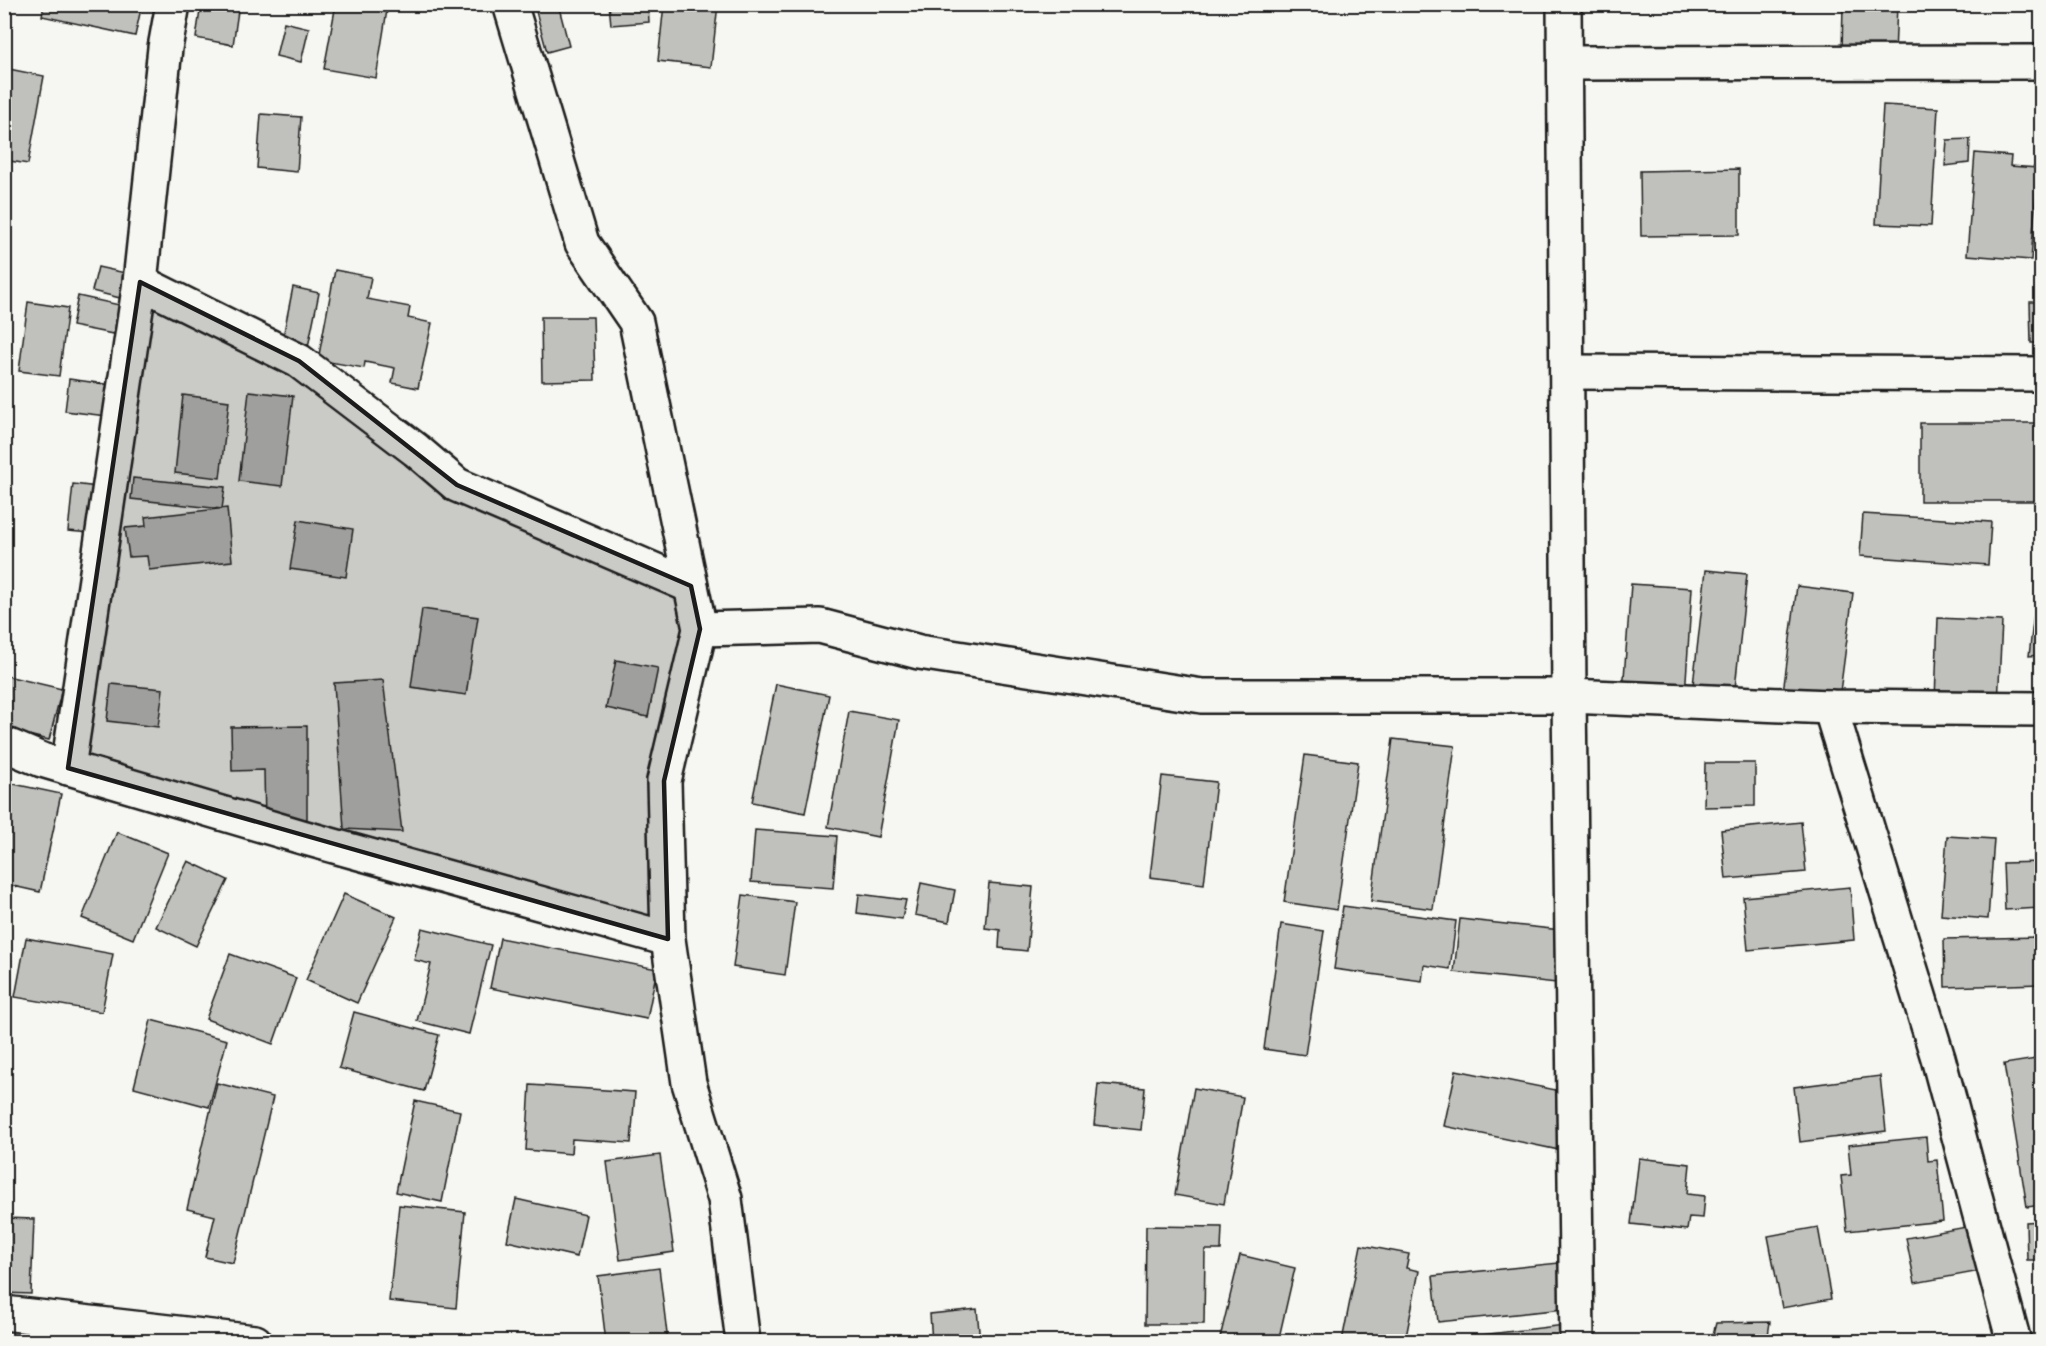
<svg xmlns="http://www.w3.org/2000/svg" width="2046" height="1346" font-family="Mali,sans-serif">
	<rect width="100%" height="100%" fill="#f6f6f2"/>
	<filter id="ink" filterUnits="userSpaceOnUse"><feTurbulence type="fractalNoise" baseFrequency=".0167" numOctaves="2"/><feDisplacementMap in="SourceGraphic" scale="12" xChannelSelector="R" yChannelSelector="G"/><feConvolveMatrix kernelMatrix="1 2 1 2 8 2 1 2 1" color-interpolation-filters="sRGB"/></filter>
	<g filter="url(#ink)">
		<g fill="#c0c0bd" stroke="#1c1c1c" stroke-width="1.5">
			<path d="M44 4H142L135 36 42 16Z"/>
			<path d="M201 4H239L233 45 196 38Z"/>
			<path d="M336 4H358L387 10 376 78 324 69Z"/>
			<path d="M534 4H558L569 46 547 52Z"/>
			<path d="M609 4H648L649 22 611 25Z"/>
			<path d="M664 4H718L711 67 658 61Z"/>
			<path d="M1843 4H1897L1895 55 1842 53Z"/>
			<path d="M284 22 309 28 301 62 276 56Z"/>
			<path d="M4 68 44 76 28 164 4 160Z"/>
			<path d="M1883 105 1938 108 1931 226 1876 224Z"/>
			<path d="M261 114 301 117 297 172 257 168Z"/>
			<path d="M1970 139 1969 163 1945 166 1947 140Z"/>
			<path d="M1975 153 2011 156 2010 166 2038 168 2031 260 1967 255Z"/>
			<path d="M1739 169V235L1641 236 1640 171Z"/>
			<path d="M98 267 130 274 124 299 92 291Z"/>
			<path d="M335 270 371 277 367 299 410 307 408 318 432 323 418 388 392 383 395 368 365 362 364 368 318 360Z"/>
			<path d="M2040 279H2042V364L2040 343H2031L2030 302H2040Z"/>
			<path d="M293 287 319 293 308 347 282 342Z"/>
			<path d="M78 296 124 306 118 335 72 326Z"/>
			<path d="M28 302 68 308 59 376 19 371Z"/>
			<path d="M541 317H593L595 380 542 381Z"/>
			<path d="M69 379 119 386 115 417 65 411Z"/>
			<path d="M249 391 293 396 282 486 239 481Z"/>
			<path d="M183 395 229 401 220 478 175 473Z"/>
			<rect x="1920" y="423" width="122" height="78"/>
			<path d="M133 478 225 487 222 509 131 499Z"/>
			<path d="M73 484 106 488 102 534 68 531Z"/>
			<path d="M227 508 232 561 149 570 147 556 129 557 125 528 146 526 145 517Z"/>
			<path d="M1863 514 1991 522 1988 565 1860 556Z"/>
			<path d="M298 520 353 529 346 577 290 569Z"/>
			<path d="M1706 570 1747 574 1734 698 1692 694Z"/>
			<path d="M1631 584 1692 588 1685 695 1623 691Z"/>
			<path d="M1797 586 1853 593 1838 707 1782 700Z"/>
			<path d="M2037 588H2042V655L2029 656Z"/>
			<path d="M422 609 478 617 466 695 411 687Z"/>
			<path d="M1938 618 2002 621 1998 704 1935 700Z"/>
			<path d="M616 660 658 668 648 717 606 708Z"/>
			<path d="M7 676 62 689 49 740 4 729V685Z"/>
			<path d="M383 680 402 832 344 829 334 683Z"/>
			<path d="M111 684 163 689 158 727 107 721Z"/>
			<path d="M776 684 829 695 805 813 752 802Z"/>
			<path d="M849 711 899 720 878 837 828 827Z"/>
			<path d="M307 726V822L265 823 264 770 232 771 231 727Z"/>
			<path d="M1393 739 1455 746 1433 909 1371 901Z"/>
			<path d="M1305 755 1358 762 1337 910 1284 902Z"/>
			<path d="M1705 763H1755V806L1704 807Z"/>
			<path d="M1162 776 1216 782 1204 884 1150 877Z"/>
			<path d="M9 783 61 794 40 892 4 884V804Z"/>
			<path d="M1801 822 1806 872 1726 879 1721 830Z"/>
			<path d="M755 830 837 836 833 888 751 882Z"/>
			<path d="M117 832 168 853 133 939 82 918Z"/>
			<path d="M1947 836 1994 839 1988 919 1941 915Z"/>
			<path d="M188 861 228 880 196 946 156 927Z"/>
			<path d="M2042 862V908L2005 910 2003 863Z"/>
			<path d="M921 883 955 890 949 922 915 915Z"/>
			<path d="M989 883 1033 887 1027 951 999 948 1000 930 985 928Z"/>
			<path d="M1850 887 1854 940 1748 950 1743 897Z"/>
			<path d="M344 894 396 917 357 1003 306 980Z"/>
			<path d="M859 894 906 900 902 919 857 913Z"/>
			<path d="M743 895 795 902 785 975 733 967Z"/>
			<path d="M1343 906 1456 921 1450 969 1424 965 1422 981 1334 969Z"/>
			<path d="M1460 919 1580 932 1575 985 1454 972Z"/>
			<path d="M1281 924 1324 931 1305 1055 1264 1049Z"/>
			<path d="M422 928 491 945 469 1034 417 1021 431 964 414 960Z"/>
			<path d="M2042 937V984L1945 987 1944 939Z"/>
			<path d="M26 938 113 954 102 1012 15 997Z"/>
			<path d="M500 938 657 969 647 1019 490 988Z"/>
			<path d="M230 954 296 978 273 1044 206 1019Z"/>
			<path d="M354 1012 439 1035 424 1091 339 1068Z"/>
			<path d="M151 1020 227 1040 209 1107 134 1087Z"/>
			<path d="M2042 1058V1205L2027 1207 2004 1064Z"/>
			<path d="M1456 1070 1571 1093 1559 1150 1444 1126Z"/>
			<path d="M1880 1076 1886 1131 1800 1142 1794 1087Z"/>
			<path d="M217 1083 273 1097 233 1263 205 1257 215 1216 187 1209Z"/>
			<path d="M1098 1084 1145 1088 1141 1130 1094 1125Z"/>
			<path d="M530 1085 635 1092 631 1143 572 1139 571 1154 526 1150Z"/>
			<path d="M1194 1088 1243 1097 1224 1204 1175 1195Z"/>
			<path d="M415 1101 460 1111 442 1202 396 1192Z"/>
			<path d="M1926 1137 1928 1161 1937 1160 1943 1221 1847 1231 1841 1176 1851 1175 1848 1145Z"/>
			<path d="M660 1155 674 1252 620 1260 607 1162Z"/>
			<path d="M1639 1158 1690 1164 1687 1194 1705 1196 1703 1218 1689 1217 1687 1230 1631 1224Z"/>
			<path d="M516 1199 586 1215 577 1257 507 1241Z"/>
			<path d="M399 1205 465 1212 456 1308 389 1301Z"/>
			<path d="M4 1218 34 1219 31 1294 4 1293Z"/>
			<path d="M2042 1221V1260H2027L2026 1222Z"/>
			<path d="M1977 1225 1986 1270 1915 1283 1906 1238Z"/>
			<path d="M1146 1226 1222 1227 1221 1250H1205L1204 1324H1145Z"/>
			<path d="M1818 1227 1831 1299 1782 1308 1768 1236Z"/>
			<path d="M1361 1245 1409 1254 1406 1268 1419 1271 1405 1342 1342 1341Z"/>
			<path d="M1240 1255 1295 1268 1278 1342H1219Z"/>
			<path d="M1569 1262 1574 1308 1438 1322 1433 1276Z"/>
			<path d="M659 1268 668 1342H606L598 1276Z"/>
			<path d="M977 1309 980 1342H932L930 1314Z"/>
			<path d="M1770 1322 1767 1342H1711L1716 1323Z"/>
			<path d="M1573 1324 1575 1342H1432V1341Z"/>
		</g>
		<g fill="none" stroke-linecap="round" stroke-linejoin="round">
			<defs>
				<g id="street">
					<path d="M510 4 582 243 636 322 700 629 664 781 668 939 689 1083 725 1199 743 1342"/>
					<path d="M1564 4 1569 696 1577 1342"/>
					<path d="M1565 63 2042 62"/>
					<path d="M140 282 165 48 173 4"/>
					<path d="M1567 372 2042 374"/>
					<path d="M700 629 820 626 919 652 1202 696H1569L1830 707 2042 709"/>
					<path d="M1830 707 1938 1058 2014 1342"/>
					<path d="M4 744 42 760 302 837 668 939"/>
					<path d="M68 768 140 282 299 361 416 450 457 485 691 586"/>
					<path d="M4 1313 255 1342"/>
				</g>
			</defs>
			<use href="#street" stroke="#1c1c1c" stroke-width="38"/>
			<use href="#street" stroke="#f6f6f2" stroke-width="33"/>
		</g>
	</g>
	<path fill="#1c1c1c" fill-opacity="0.2" stroke="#1c1c1c" stroke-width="4.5" stroke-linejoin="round" d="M140 282 299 361 457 485 691 586 700 629 664 781 668 939 68 768Z"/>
	<rect width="2046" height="1346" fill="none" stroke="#f6f6f2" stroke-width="24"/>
	<rect x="12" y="12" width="2022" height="1322" fill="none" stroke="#1c1c1c" stroke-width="2" filter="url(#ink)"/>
</svg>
